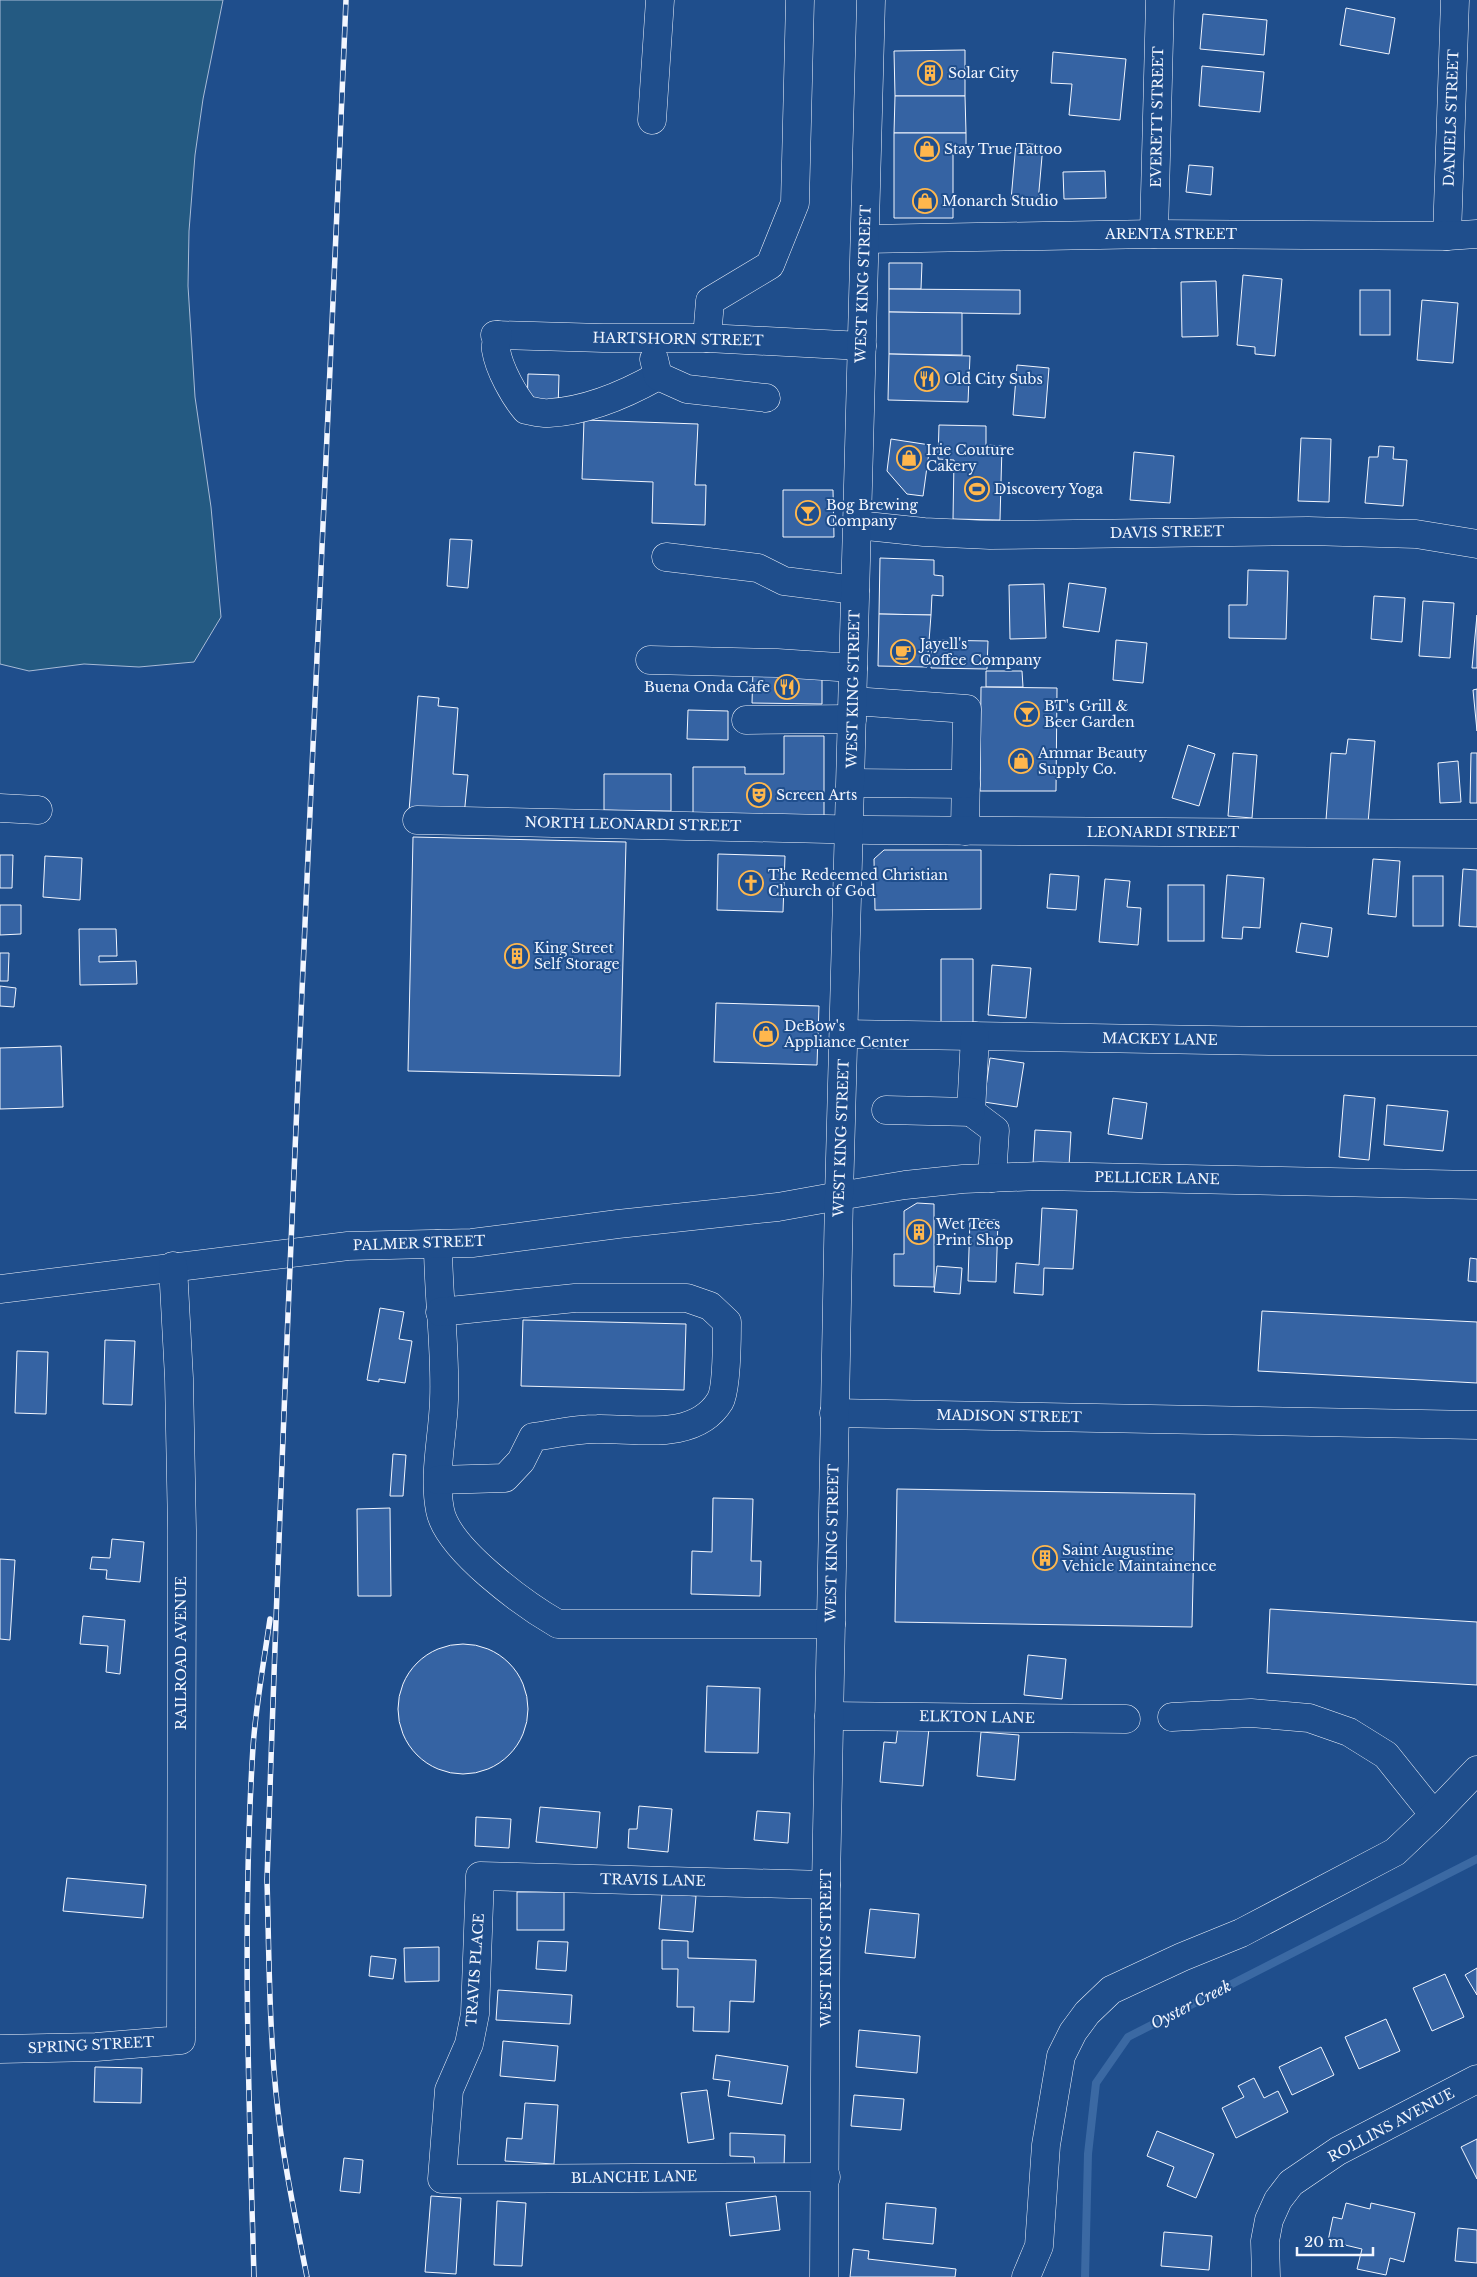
<svg xmlns="http://www.w3.org/2000/svg" width="1477" height="2277" font-family="'Libre Baskerville',serif">
	<rect width="100%" height="100%" fill="#1f4e8c"/>
	<path fill="#245a82" stroke="#a8bbd7" d="M0 0H223L203 99 195 155 189 231 188 286 195 397 211 507 221 617 194 662 139 667 84 664 29 671 0 664Z"/>
	<g fill="none" stroke-linecap="round" stroke-linejoin="round">
		<path stroke="#3b69a3" stroke-width="8" d="M1085 2277 1088 2154 1096 2083 1128 2037 1477 1859"/>
	</g>
	<g fill="#3563a3" stroke="#f2f6ff">
		<path d="M1346 8 1395 18 1389 54 1340 45Z"/>
		<path d="M1203 14 1267 20 1264 55 1200 49Z"/>
		<path d="M965 50V96H895L894 51Z"/>
		<path d="M1053 52 1126 59 1120 120 1069 115 1072 84 1051 83Z"/>
		<path d="M1202 66 1264 72 1260 112 1199 106Z"/>
		<path d="M895 96H965L966 133H894Z"/>
		<path d="M894 133H966V153H953V218H894Z"/>
		<path d="M1016 143 1043 145 1038 202 1011 200Z"/>
		<path d="M1189 165 1213 167 1211 195 1186 192Z"/>
		<path d="M1105 171 1106 198 1064 199 1063 172Z"/>
		<path d="M889 263H922L921 289H889Z"/>
		<path d="M1243 275 1282 279 1275 356 1255 354V347L1237 345Z"/>
		<path d="M1216 281 1218 336 1182 337 1181 282Z"/>
		<path d="M889 289 1020 290V314L889 312Z"/>
		<rect x="1360" y="290" width="30" height="45"/>
		<path d="M1422 300 1458 303 1453 363 1417 360Z"/>
		<path d="M889 312 962 313V355L889 354Z"/>
		<path d="M889 354 970 356 968 402 888 400Z"/>
		<path d="M1017 365 1049 368 1045 418 1013 415Z"/>
		<path d="M528 374 559 375 558 410 527 409Z"/>
		<path d="M584 420 698 424 695 485H706L705 525 652 523 653 482 582 479Z"/>
		<path d="M939 425 986 426V445L1002 446 1000 520 953 519 954 460 938 459Z"/>
		<path d="M1301 438 1331 439 1329 502 1298 501Z"/>
		<path d="M891 439 930 445 923 496 907 494 887 471Z"/>
		<path d="M1379 446 1394 447 1393 459 1407 460 1403 506 1365 503 1369 457H1378Z"/>
		<path d="M1134 452 1174 456 1170 503 1130 500Z"/>
		<path d="M783 490H833L834 537H783Z"/>
		<path d="M450 539 472 540 468 588 447 586Z"/>
		<path d="M880 558 934 560V575L943 576V596L932 595 931 615 879 614Z"/>
		<path d="M1248 570 1288 571 1286 639 1229 638V605H1247Z"/>
		<path d="M1069 583 1106 588 1099 632 1063 627Z"/>
		<path d="M1044 584 1046 638 1010 639 1009 585Z"/>
		<path d="M1374 596 1405 598 1402 642 1371 639Z"/>
		<path d="M1423 601 1454 603 1450 658 1419 656Z"/>
		<path d="M879 614 931 615 927 667 878 666Z"/>
		<path d="M1477 615V668H1472Z"/>
		<path d="M932 640 988 641 987 669 931 668Z"/>
		<path d="M1116 640 1147 643 1143 683 1113 680Z"/>
		<path d="M753 670 822 671V704L752 703Z"/>
		<path d="M986 671H1022L1023 687H986Z"/>
		<path d="M981 687 1057 688 1056 791H980Z"/>
		<path d="M1477 689V731L1473 690Z"/>
		<path d="M418 696 439 698 438 706 458 708 453 774 468 775 464 816 409 811Z"/>
		<path d="M688 710 728 711V740L687 739Z"/>
		<path d="M784 736H824V817L693 816V767H745V774H784Z"/>
		<path d="M1348 739 1375 741 1368 823 1326 820 1331 753 1346 754Z"/>
		<path d="M1188 745 1215 754 1199 806 1172 798Z"/>
		<path d="M1233 753 1257 755 1252 818 1228 816Z"/>
		<path d="M1471 753H1477V803H1470Z"/>
		<path d="M1458 761 1461 802 1440 803 1438 763Z"/>
		<path d="M604 774H671V811L604 810Z"/>
		<path d="M413 837 626 842 620 1076 408 1071Z"/>
		<path d="M884 850H981V909L875 910 874 859Z"/>
		<path d="M718 854 785 856 783 912 717 910Z"/>
		<path d="M0 855H13L12 888H0Z"/>
		<path d="M45 856 82 858 80 900 43 897Z"/>
		<path d="M1373 859 1400 861 1396 917 1368 914Z"/>
		<path d="M1463 869 1477 870V927L1459 926Z"/>
		<path d="M1050 874 1079 876 1076 910 1047 908Z"/>
		<path d="M1227 875 1264 878 1260 928 1243 927 1242 939 1222 938Z"/>
		<rect x="1413" y="876" width="30" height="50"/>
		<path d="M1105 879 1130 881 1127 907 1141 908 1138 945 1099 942Z"/>
		<rect x="1168" y="885" width="36" height="56"/>
		<path d="M0 905H21V934L0 935Z"/>
		<path d="M1301 923 1332 928 1328 957 1296 952Z"/>
		<path d="M79 929H116L117 956H99V962L136 961 137 984 80 985Z"/>
		<path d="M0 953H9L8 981H0Z"/>
		<path d="M941 959H973V1026L941 1025Z"/>
		<path d="M992 965 1031 968 1026 1018 988 1015Z"/>
		<path d="M0 986 16 988 14 1007 0 1006Z"/>
		<path d="M716 1003 819 1006 817 1065 714 1062Z"/>
		<path d="M61 1046 63 1107 0 1109V1048Z"/>
		<path d="M990 1058 1024 1063 1017 1107 984 1102Z"/>
		<path d="M1344 1095 1375 1098 1369 1160 1339 1157Z"/>
		<path d="M1113 1098 1147 1103 1142 1139 1108 1134Z"/>
		<path d="M1387 1105 1448 1111 1443 1151 1384 1145Z"/>
		<path d="M1035 1130 1071 1132 1069 1166 1033 1164Z"/>
		<path d="M917 1203 934 1204V1287L894 1286V1254H904V1211Z"/>
		<path d="M1042 1208 1077 1210 1073 1269 1044 1268 1043 1295 1014 1293 1016 1263 1039 1265Z"/>
		<path d="M970 1219 998 1220 996 1282 968 1281Z"/>
		<path d="M1470 1258 1477 1259V1282L1468 1281Z"/>
		<path d="M937 1266 962 1268 960 1294 934 1292Z"/>
		<path d="M380 1308 404 1312 399 1339 412 1341 405 1383 379 1379V1382L367 1380Z"/>
		<path d="M1262 1311 1477 1322V1383L1258 1371Z"/>
		<path d="M523 1320 686 1324 684 1390 521 1386Z"/>
		<path d="M105 1340 135 1341 132 1405 103 1404Z"/>
		<path d="M17 1351 48 1352 46 1414 15 1413Z"/>
		<path d="M393 1454 406 1455 403 1496H390Z"/>
		<path d="M897 1489 1195 1494 1192 1627 895 1622Z"/>
		<path d="M713 1498 753 1499 751 1561H761L760 1596 691 1594 692 1551 712 1552Z"/>
		<path d="M390 1508 391 1596H358L357 1509Z"/>
		<path d="M112 1539 144 1542 140 1582 106 1579 107 1570 90 1569 92 1557 110 1558Z"/>
		<path d="M0 1559 15 1560 10 1640 0 1639Z"/>
		<path d="M1270 1609 1477 1622V1685L1267 1673Z"/>
		<path d="M83 1616 125 1620 120 1674 106 1672 108 1646 80 1644Z"/>
		<circle cx="463" cy="1709" r="65"/>
		<path d="M1028 1655 1066 1659 1062 1699 1024 1695Z"/>
		<path d="M707 1686 760 1688 758 1753 705 1752Z"/>
		<path d="M898 1726 929 1728 923 1786 880 1782 884 1742 896 1743Z"/>
		<path d="M981 1732 1019 1735 1015 1780 977 1776Z"/>
		<path d="M639 1806 672 1809 668 1852 628 1848 629 1829H637Z"/>
		<path d="M540 1807 600 1812 597 1848 536 1842Z"/>
		<path d="M757 1811 790 1813 788 1843 754 1840Z"/>
		<path d="M476 1817 511 1819 509 1848 475 1846Z"/>
		<path d="M67 1878 146 1885 143 1918 63 1911Z"/>
		<rect x="517" y="1892" width="47" height="38"/>
		<path d="M662 1893 696 1896 693 1932 659 1929Z"/>
		<path d="M870 1909 919 1914 915 1958 865 1953Z"/>
		<path d="M662 1940 688 1941V1958L756 1960 754 2002 730 2001 729 2032 693 2031 694 2007H677L678 1969H662Z"/>
		<path d="M538 1941 568 1942 566 1971 536 1969Z"/>
		<path d="M439 1947V1981L405 1982 404 1948Z"/>
		<path d="M371 1956 396 1959 393 1979 369 1976Z"/>
		<path d="M1477 1968V1995L1465 1975Z"/>
		<path d="M1445 1974 1464 2017 1432 2031 1413 1988Z"/>
		<path d="M498 1990 572 1995 570 2024 496 2020Z"/>
		<path d="M1386 2019 1400 2051 1359 2069 1345 2037Z"/>
		<path d="M859 2030 920 2036 917 2073 856 2067Z"/>
		<path d="M503 2041 558 2046 555 2081 500 2076Z"/>
		<path d="M1321 2047 1334 2075 1292 2095 1279 2067Z"/>
		<path d="M716 2055 788 2066 782 2104 728 2096 730 2081 713 2079Z"/>
		<path d="M95 2067 142 2068 141 2103 94 2102Z"/>
		<path d="M1254 2078 1264 2098 1278 2091 1288 2112 1236 2138 1222 2108 1244 2097 1238 2086Z"/>
		<path d="M707 2090 714 2139 688 2143 681 2093Z"/>
		<path d="M854 2095 904 2099 901 2130 851 2126Z"/>
		<path d="M525 2103 558 2105 554 2164 505 2161 507 2138 522 2139Z"/>
		<path d="M1157 2131 1214 2154 1196 2198 1167 2186 1174 2167 1147 2156Z"/>
		<path d="M730 2133 785 2135 784 2167H755L754 2157 730 2156Z"/>
		<path d="M1477 2139V2179L1461 2147Z"/>
		<path d="M344 2158 363 2160 360 2193 340 2191Z"/>
		<path d="M431 2196 461 2198 456 2274 425 2272Z"/>
		<path d="M776 2196 780 2230 730 2236 726 2203Z"/>
		<path d="M497 2201 526 2203 522 2266 494 2265Z"/>
		<path d="M886 2203 936 2208 933 2244 883 2239Z"/>
		<path d="M1346 2203 1370 2209 1371 2203 1415 2213 1404 2262 1390 2258 1386 2275 1357 2269 1362 2249 1328 2241 1333 2217 1342 2219Z"/>
		<path d="M1458 2228 1477 2230V2263L1455 2261Z"/>
		<path d="M1164 2232 1212 2236 1209 2270 1161 2266Z"/>
		<path d="M853 2249 869 2251 868 2259 956 2269 955 2277H850Z"/>
	</g>
	<g fill="none" stroke-linecap="round" stroke-linejoin="round">
		<defs>
			<g id="minor">
				<path d="M652 120 660 0"/>
				<path d="M1154 234 1160 0"/>
				<path d="M1447 236 1455 0"/>
				<path d="M865 239 1154 234 1447 236 1477 234"/>
				<path d="M495 335 603 338H707L862 346"/>
				<path d="M498 335C497 339 495 346 496 350 499 369 514 396 526 410 533 411 542 414 549 413 586 411 626 394 658 376"/>
				<path d="M707 338 710 301 770 265 795 203 800 0"/>
				<path d="M654 359 658 376 687 389 766 398"/>
				<path d="M857 525 924 532 990 535 1308 531 1416 534 1477 544"/>
				<path d="M666 557 758 568 784 581 855 590"/>
				<path d="M650 660 777 663 853 668"/>
				<path d="M853 701 967 709 965 831"/>
				<path d="M746 720 852 719"/>
				<path d="M851 783 966 784"/>
				<path d="M0 808 38 810"/>
				<path d="M417 820 870 830 1477 834"/>
				<path d="M844 1034 1269 1041H1477"/>
				<path d="M975 1036 971 1112 995 1130 992 1178"/>
				<path d="M886 1110 971 1112"/>
				<path d="M438 1244C438 1296 446 1349 444 1400 443 1436 433 1474 440 1510 447 1549 525 1605 558 1624H831"/>
				<path d="M0 1289 348 1246 472 1243 618 1224 778 1207 839 1196"/>
				<path d="M834 1413 1477 1425"/>
				<path d="M438 1480 505 1478 521 1461 533 1437C554 1434 576 1429 597 1429 636 1428 695 1442 720 1401 727 1389 727 1339 727 1322L710 1306 687 1298H575L440 1312"/>
				<path d="M829 1716 1126 1719"/>
				<path d="M1172 1717 1251 1713 1309 1718 1349 1732 1386 1755 1434 1815"/>
				<path d="M0 2049 96 2047 181 2040 182 1530 179 1378 173 1266"/>
				<path d="M826 2177 442 2179 449 2090 469 2044 475 2014 480 1876 826 1885"/>
				<path d="M1026 2277 1039 2246 1046 2145 1061 2056 1073 2032 1087 2013 1111 1990 1182 1957 1241 1933 1395 1852 1434 1815 1477 1770"/>
				<path d="M1266 2277 1265 2241 1269 2220 1278 2200 1291 2183 1338 2151 1477 2079"/>
			</g>
			<g id="major">
				<path d="M839 1196 905 1185 963 1179 1040 1176 1477 1185"/>
				<path d="M824 2277 826 1885 839 1196 871 0"/>
			</g>
		</defs>
		<use href="#minor" stroke="#f2f6ff" stroke-width="29"/>
		<use href="#major" stroke="#f2f6ff" stroke-width="29"/>
		<use href="#minor" stroke="#1f4e8c" stroke-width="28"/>
		<use href="#major" stroke="#1f4e8c" stroke-width="28"/>
		<defs>
			<g id="rail">
				<path d="M254 2277C249 2101 242 1923 253 1747 256 1704 264 1661 270 1619"/>
				<path d="M307 2277C295 2216 282 2155 276 2093 269 2022 269 1951 267 1880 287 1253 320 627 346 0"/>
			</g>
		</defs>
		<use href="#rail" stroke="#f2f6ff" stroke-width="5.5"/>
		<use href="#rail" stroke="#1f4e8c" stroke-width="4" stroke-dasharray="11" stroke-linecap="butt"/>
	</g>
	<defs>
		<symbol id="building-ring" viewBox="-11 -11 22 22"><circle r="9.5" fill="#1f4e8c" stroke="#ffb74d" stroke-width="1.5"/><path d="M-4-6H4V6H1V3H-1V6H-4ZM-2.5-4.3h1.7v1.8h-1.7ZM.8-4.3h1.7v1.8H.8ZM-2.5-1h1.7V.8h-1.7ZM.8-1h1.7V.8H.8Z" fill="#ffb74d"/></symbol>
		<symbol id="shop-ring" viewBox="-11 -11 22 22"><circle r="9.5" fill="#1f4e8c" stroke="#ffb74d" stroke-width="1.5"/><path d="M-5-2.5h2.3a2.7 3.5 0 0 1 5.4 0H5L5.5 6h-11ZM-1.5-2.5h3a1.5 2.3 0 0 0-3 0Z" fill="#ffb74d"/></symbol>
		<symbol id="restaurant-ring" viewBox="-11 -11 22 22"><circle r="9.5" fill="#1f4e8c" stroke="#ffb74d" stroke-width="1.5"/><path d="M-5-6h1v4h1v-4h1v4h1v-4h1v5L-1.5 .5V6h-2V.5L-5-1ZM5-6V6H3V1.5H1.5Q1.5-4 5-6Z" fill="#ffb74d"/></symbol>
		<symbol id="stadium-ring" viewBox="-11 -11 22 22"><circle r="9.5" fill="#1f4e8c" stroke="#ffb74d" stroke-width="1.5"/><path d="M0-5a6.5 5 0 1 0 0 10a6.5 5 0 1 0 0-10ZM-3.5-1.8h7v3.6h-7Z" fill="#ffb74d"/></symbol>
		<symbol id="bar-ring" viewBox="-11 -11 22 22"><circle r="9.5" fill="#1f4e8c" stroke="#ffb74d" stroke-width="1.5"/><path d="M-6-5H6L.8 .8V4.5H3.5V6h-7V4.5H-.8V.8Z" fill="#ffb74d"/></symbol>
		<symbol id="cafe-ring" viewBox="-11 -11 22 22"><circle r="9.5" fill="#1f4e8c" stroke="#ffb74d" stroke-width="1.5"/><path d="M-5.5-4.5H6V0H3Q3 3.5 0 3.5H-2.5Q-5.5 3.5-5.5 0ZM3-3.2v2h1.7v-2ZM-6 4.5H4V6H-6Z" fill="#ffb74d"/></symbol>
		<symbol id="theatre-ring" viewBox="-11 -11 22 22"><circle r="9.5" fill="#1f4e8c" stroke="#ffb74d" stroke-width="1.5"/><path d="M-5-5.5Q0-4 5-5.5V0Q5 5 0 6Q-5 5-5 0ZM-3.3-2.5H-1v1.5H-3.3ZM1-2.5H3.3v1.5H1ZM-2.8 1Q0 5.5 2.8 1Z" fill="#ffb74d"/></symbol>
		<symbol id="church-ring" viewBox="-11 -11 22 22"><circle r="9.5" fill="#1f4e8c" stroke="#ffb74d" stroke-width="1.5"/><path d="M-1.2-6h2.4v3.5h3.3v2.4h-3.3V6h-2.4V-.1h-3.3v-2.4h3.3Z" fill="#ffb74d"/></symbol>
	</defs>
	<g fill-rule="evenodd">
		<use href="#building-ring" x="916" y="59" width="28" height="28"/>
		<use href="#shop-ring" x="913" y="135" width="28" height="28"/>
		<use href="#shop-ring" x="911" y="187" width="28" height="28"/>
		<use href="#restaurant-ring" x="913" y="365" width="28" height="28"/>
		<use href="#shop-ring" x="895" y="444" width="28" height="28"/>
		<use href="#stadium-ring" x="963" y="475" width="28" height="28"/>
		<use href="#bar-ring" x="794" y="499" width="28" height="28"/>
		<use href="#cafe-ring" x="889" y="638" width="28" height="28"/>
		<use href="#restaurant-ring" x="773" y="673" width="28" height="28"/>
		<use href="#bar-ring" x="1013" y="700" width="28" height="28"/>
		<use href="#shop-ring" x="1007" y="747" width="28" height="28"/>
		<use href="#theatre-ring" x="745" y="781" width="28" height="28"/>
		<use href="#church-ring" x="737" y="869" width="28" height="28"/>
		<use href="#building-ring" x="503" y="942" width="28" height="28"/>
		<use href="#shop-ring" x="752" y="1020" width="28" height="28"/>
		<use href="#building-ring" x="905" y="1218" width="28" height="28"/>
		<use href="#building-ring" x="1031" y="1544" width="28" height="28"/>
	</g>
	<g text-anchor="middle" stroke-width="4" stroke-linejoin="round" paint-order="stroke">
		<g font-size="14" fill="#f2f6ff" stroke="#1f4e8c" text-anchor="start">
			<text x="948" y="78">Solar City</text>
			<text x="944" y="154">Stay True Tattoo</text>
			<text x="942" y="206">Monarch Studio</text>
			<text x="944" y="384">Old City Subs</text>
			<text x="926" y="455">Irie Couture<tspan x="926" dy="16">Cakery</tspan></text>
			<text x="994" y="494">Discovery Yoga</text>
			<text x="826" y="510">Bog Brewing<tspan x="826" dy="16">Company</tspan></text>
			<text x="920" y="649">Jayell's<tspan x="920" dy="16">Coffee Company</tspan></text>
			<text x="770" y="692" text-anchor="end">Buena Onda Cafe</text>
			<text x="1044" y="711">BT's Grill &amp;<tspan x="1044" dy="16">Beer Garden</tspan></text>
			<text x="1038" y="758">Ammar Beauty<tspan x="1038" dy="16">Supply Co.</tspan></text>
			<text x="776" y="800">Screen Arts</text>
			<text x="768" y="880">The Redeemed Christian<tspan x="768" dy="16">Church of God</tspan></text>
			<text x="534" y="953">King Street<tspan x="534" dy="16">Self Storage</tspan></text>
			<text x="784" y="1031">DeBow's<tspan x="784" dy="16">Appliance Center</tspan></text>
			<text x="936" y="1229">Wet Tees<tspan x="936" dy="16">Print Shop</tspan></text>
			<text x="1062" y="1555">Saint Augustine<tspan x="1062" dy="16">Vehicle Maintainence</tspan></text>
		</g>
		<g font-size="14" fill="#f2f6ff" stroke="#1f4e8c">
			<text transform="translate(1157 117) rotate(-89)" y="5">EVERETT STREET</text>
			<text transform="translate(1451 118) rotate(-88)" y="5">DANIELS STREET</text>
			<text x="1171" y="239">ARENTA STREET</text>
			<text transform="translate(863 284) rotate(-88)" y="5">WEST KING STREET</text>
			<text transform="translate(678 339) rotate(1)" y="5">HARTSHORN STREET</text>
			<text transform="translate(1167 532) rotate(-1)" y="5">DAVIS STREET</text>
			<text transform="translate(853 689) rotate(-89)" y="5">WEST KING STREET</text>
			<text transform="translate(633 824) rotate(1)" y="5">NORTH LEONARDI STREET</text>
			<text x="1163" y="837">LEONARDI STREET</text>
			<text transform="translate(1160 1039) rotate(1)" y="5">MACKEY LANE</text>
			<text transform="translate(841 1138) rotate(-88)" y="5">WEST KING STREET</text>
			<text transform="translate(1157 1178) rotate(1)" y="5">PELLICER LANE</text>
			<text transform="translate(419 1243) rotate(-2)" y="5">PALMER STREET</text>
			<text transform="translate(1009 1416) rotate(1)" y="5">MADISON STREET</text>
			<text transform="translate(832 1543) rotate(-89)" y="5">WEST KING STREET</text>
			<text transform="translate(181 1653) rotate(-90)" y="5">RAILROAD AVENUE</text>
			<text transform="translate(977 1717) rotate(1)" y="5">ELKTON LANE</text>
			<text transform="translate(653 1880) rotate(1)" y="5">TRAVIS LANE</text>
			<text transform="translate(826 1948) rotate(-90)" y="5">WEST KING STREET</text>
			<text transform="translate(475 1970) rotate(-86)" y="5">TRAVIS PLACE</text>
			<text transform="translate(91 2045) rotate(-3)" y="5">SPRING STREET</text>
			<text transform="translate(1391 2125) rotate(-28)" y="5">ROLLINS AVENUE</text>
			<text transform="translate(634 2177) rotate(-1)" y="5">BLANCHE LANE</text>
		</g>
		<g font-size="15" font-style="italic" fill="#f2f6ff" stroke="#1f4e8c">
			<text transform="translate(1191 2005) rotate(-27)" y="5">Oyster Creek</text>
		</g>
	</g>
	<path d="M1297 2247v8h76v-8" fill="none" stroke="#f2f6ff" stroke-width="2.5"/>
	<text x="1304" y="2247" font-size="15" fill="#f2f6ff" stroke="#1f4e8c" stroke-width="4" paint-order="stroke">20 m</text>
</svg>
